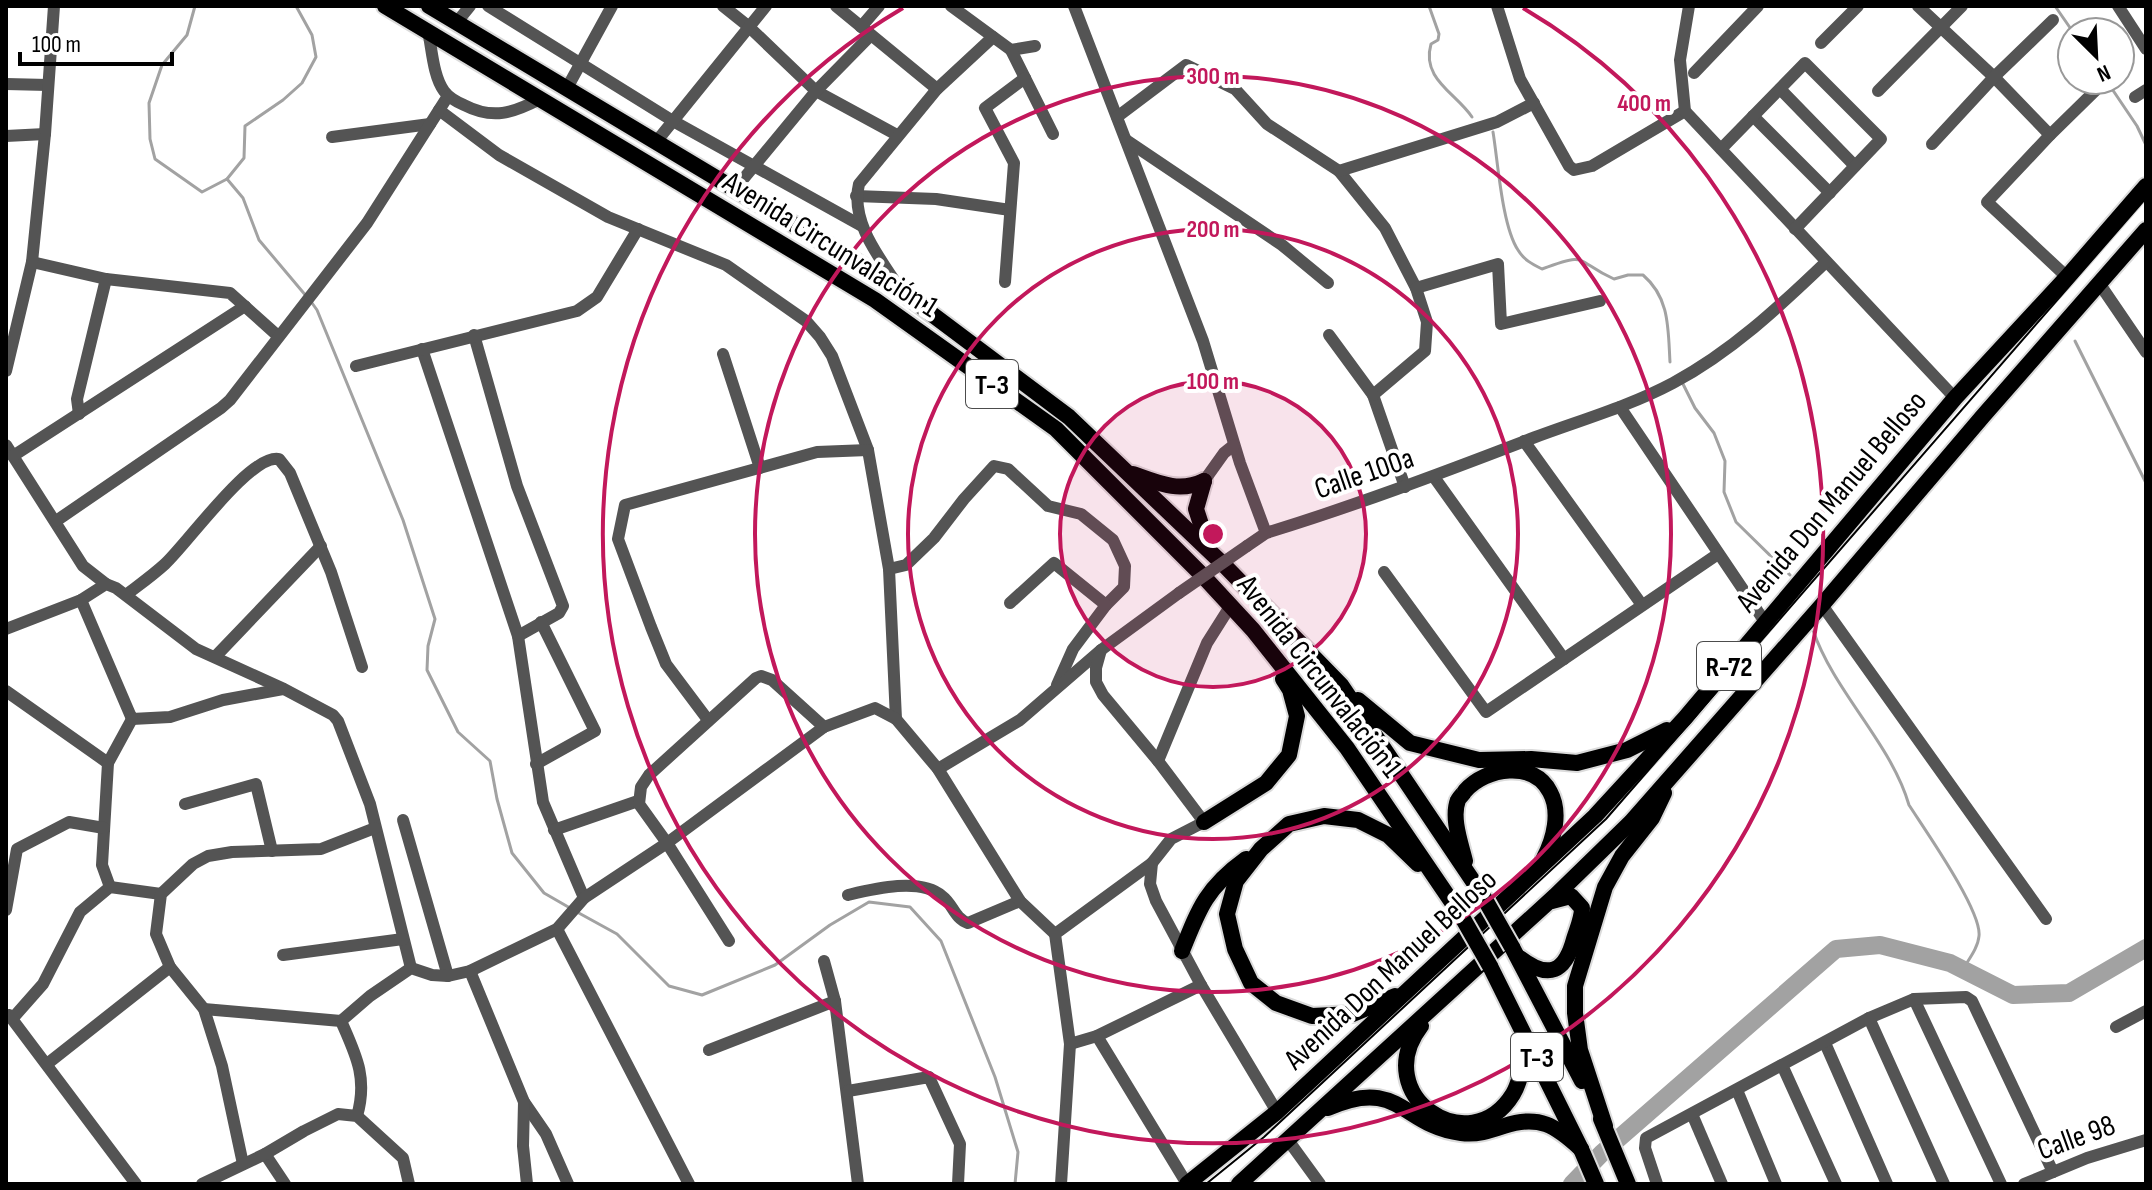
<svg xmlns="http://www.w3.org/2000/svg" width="2152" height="1190" font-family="'Sofia Sans Condensed',sans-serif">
	<rect width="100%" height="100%" fill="#fff"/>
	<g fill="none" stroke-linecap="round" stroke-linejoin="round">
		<g stroke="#a2a2a2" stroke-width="3">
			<path d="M195 6 187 35 162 65 149 103 150 139 155 159 202 192 227 179 243 198 259 240 307 297"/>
			<path d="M1429 6 1439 34 1438 40 1431 44C1421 79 1456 93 1472 117"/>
			<path d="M2055 6 2073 32"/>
			<path d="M2106 80 2137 126 2146 145"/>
			<path d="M1493 132C1498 162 1502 226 1518 250 1524 260 1532 264 1542 269 1590 251 1574 261 1614 279L1628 275H1643C1670 298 1668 329 1670 362"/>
			<path d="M227 179 244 158 245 126 283 100 302 83 316 57 312 35 296 6"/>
			<path d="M312 303 317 310 403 520 435 619 428 646 427 670 458 732 490 761 497 799 512 853 544 893 570 908"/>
			<path d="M2075 341 2146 483"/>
			<path d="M1683 384 1695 408 1714 433 1725 461 1724 492 1736 522 1790 575"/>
			<path d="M1813 630C1834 692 1891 743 1909 805 1925 830 1982 911 1979 936 1978 948 1969 959 1963 969"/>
			<path d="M577 912 617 934 669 986 702 995 775 965 830 925 869 902 910 907 941 941 995 1077 1018 1152 1015 1184"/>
		</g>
		<path stroke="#a2a2a2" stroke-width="18" d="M1572 1184 1602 1153 1836 949 1880 945 1950 963 2013 995 2069 993 2146 948"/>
		<defs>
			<g id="major">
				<path d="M385 6 875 300 1056 429 1204 577 1253 630 1347 748 1462 917"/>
				<path d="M429 6 885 279 1069 417 1224 565 1341 685 1483 896"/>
				<path d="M1133 474C1158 483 1179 493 1204 481"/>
				<path d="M1204 481 1196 509 1209 549"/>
				<path d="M1358 700 1410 743 1479 760 1531 759 1577 763 1627 750 1667 730"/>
				<path d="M1204 822 1266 783 1289 755 1297 716 1290 690 1283 679"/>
				<path d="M1465 861C1461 844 1451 818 1458 800 1458 799 1465 792 1465 791 1486 767 1534 760 1550 792 1561 812 1554 839 1544 858"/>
				<path d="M1512 947 1582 1081"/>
				<path d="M1182 951C1199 908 1207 887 1246 859"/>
				<path d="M1520 958C1549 980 1565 972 1574 939 1577 929 1582 919 1582 908L1571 896 1552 901"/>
				<path d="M1490 966 1581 1149 1596 1184"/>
				<path d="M1395 996 1353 1014 1312 1016 1276 1003 1251 983 1235 949 1227 914 1236 881 1261 849 1289 824 1324 816 1358 820 1388 835 1418 864"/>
				<path d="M1421 1026C1368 1095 1470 1164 1513 1094 1522 1079 1524 1056 1528 1040"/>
				<path d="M1328 1108C1400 1076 1402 1126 1461 1133 1477 1135 1489 1131 1504 1126 1539 1114 1556 1126 1581 1149"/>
				<path d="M1601 1119 1628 1184"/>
				<path d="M1605 1126 1580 1050 1575 1013V986L1605 887 1622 856 1652 818 1664 793"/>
				<path d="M1187 1184 1277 1112 1595 816 1685 718 1955 398 2067 277 2146 186"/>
				<path d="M1239 1184 1555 896 1631 822 1822 605 1983 416 2146 230"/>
			</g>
		</defs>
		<use href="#major" stroke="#dbdbdb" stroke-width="20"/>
		<g stroke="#545454" stroke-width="12">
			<path d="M488 6 673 121 862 226"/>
			<path d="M723 6 748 26 816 91 897 135"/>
			<path d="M836 6 937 89"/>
			<path d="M951 6 1011 50 1035 46"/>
			<path d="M1074 6 1203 341 1240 463 1266 533"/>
			<path d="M1497 6 1520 79 1569 166 1574 170 1592 166 1685 111"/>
			<path d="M1689 6 1680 60 1685 111 1955 398"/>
			<path d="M1918 6 1994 77 2050 135 1987 202 2067 277"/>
			<path d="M2118 6 2146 49"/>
			<path d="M457 22 470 6"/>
			<path d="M861 27 879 6"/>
			<path d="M428 31C432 49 433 76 444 91 449 98 457 102 464 105 493 120 513 113 540 99"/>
			<path d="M1821 43 1858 6"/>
			<path d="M1011 50 1025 78"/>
			<path d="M1694 73 1758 6"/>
			<path d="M6 84 48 85"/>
			<path d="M567 88 612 6"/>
			<path d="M1780 89 1855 166"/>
			<path d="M1878 91 1962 6"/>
			<path d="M2135 97 2146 90"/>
			<path d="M439 110 499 155 608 217 726 265 806 321 820 337 832 356 868 450 889 569 896 719"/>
			<path d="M1753 116 1830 193"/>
			<path d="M1117 117 1186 65 1235 89 1267 124 1339 171 1385 228 1416 288 1427 322 1425 351 1373 395 1405 487"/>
			<path d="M2050 135 2101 85"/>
			<path d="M6 136 45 134"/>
			<path d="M332 137 430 124"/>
			<path d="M1126 140 1282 245 1328 283"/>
			<path d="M656 142 766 6"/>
			<path d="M1932 144 1994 77 2053 20"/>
			<path d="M1721 149 1805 63 1881 139 1795 229"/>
			<path d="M1339 171 1497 122 1534 103"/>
			<path d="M735 189 816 91 871 35"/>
			<path d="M856 196 936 199 1010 210"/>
			<path d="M32 262 106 279 230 293 278 336"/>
			<path d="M1005 282 1014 163 985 108 1025 78 1053 134"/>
			<path d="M2099 283 2146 352"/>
			<path d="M898 286C879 257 850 221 859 184L937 89 993 37"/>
			<path d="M1416 288 1498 264 1501 324 1600 301"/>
			<path d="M474 335 517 486 563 606 559 613 518 636"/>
			<path d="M1329 335 1373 395"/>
			<path d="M422 349 518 636 543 802 584 898"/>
			<path d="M723 354 760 468"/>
			<path d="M356 366 577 311 597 297 638 229"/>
			<path d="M6 371 32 262 45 134 54 6"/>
			<path d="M1620 407 1765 622"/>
			<path d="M79 414 77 399 106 279"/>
			<path d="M1524 441 1642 605"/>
			<path d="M6 445 83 566 106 584"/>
			<path d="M13 456 245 306"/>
			<path d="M1434 477 1564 659"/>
			<path d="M1204 481 1224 453 1234 445"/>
			<path d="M56 521 221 408 230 400 367 223 448 96"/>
			<path d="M1247 546 1266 533C1354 506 1439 474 1525 441 1574 422 1626 408 1673 383 1731 352 1779 307 1826 262"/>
			<path d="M889 569 906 565 934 538 964 499 994 466 1008 469 1048 506 1081 514 1113 540 1125 566 1124 587 1106 605"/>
			<path d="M1384 572 1486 712 1718 554"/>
			<path d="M126 595C139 585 153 575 165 564 187 544 251 453 279 459L290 473 331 572 362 667"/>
			<path d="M81 600 132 719 170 717 223 700 283 689"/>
			<path d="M1010 603 1054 563 1106 605 1073 649 1057 685"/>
			<path d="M1822 605 2046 919"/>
			<path d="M6 629 81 600 106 584 116 588 196 649 284 689 333 715 338 721 370 804 411 968"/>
			<path d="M215 657 321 546"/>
			<path d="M6 691 108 763"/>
			<path d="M708 720 666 664 651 627 618 539 625 505 817 452 868 450"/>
			<path d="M1158 761 1207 643 1231 605"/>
			<path d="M536 764 595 731 541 622"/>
			<path d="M938 769 1020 720 1101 650 1179 593"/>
			<path d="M185 804 256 784 272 851"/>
			<path d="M403 820 448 976"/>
			<path d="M554 830 638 801"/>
			<path d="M1152 863 1150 884 1156 901 1201 985 1277 1112"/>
			<path d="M110 887 102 865 108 763 132 719"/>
			<path d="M848 895C873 889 920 877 942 896 953 904 954 918 968 923L1020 901"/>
			<path d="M6 910 17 849 69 822 104 828"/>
			<path d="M557 929 689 1184"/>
			<path d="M729 941 667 843 639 804 641 787 649 775 756 678 761 676 772 680 824 727"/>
			<path d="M283 955 403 939"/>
			<path d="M824 961 835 1001 858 1184"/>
			<path d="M470 971 524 1102 546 1134 568 1184"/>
			<path d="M1914 999 2001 1184"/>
			<path d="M204 1009 341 1021C356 1055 368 1078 357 1116"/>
			<path d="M9 1015 136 1184"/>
			<path d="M13 1018 43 984 80 912 110 887 161 894"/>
			<path d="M1869 1018 1944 1184"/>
			<path d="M341 1021 370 996 411 968 432 975 448 976 470 971 557 929 584 898 667 843 824 727 875 708 896 719 938 769 1020 901 1055 934"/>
			<path d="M2116 1027 2146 1011"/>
			<path d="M1097 1036 1187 1184"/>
			<path d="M1825 1043 1887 1184"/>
			<path d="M1070 1044 1097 1036 1201 985"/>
			<path d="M709 1050 835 1001"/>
			<path d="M47 1064 170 967"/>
			<path d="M1782 1065 1836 1184"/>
			<path d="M1737 1090 1776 1184"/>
			<path d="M848 1091 929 1077 960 1144 958 1184"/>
			<path d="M524 1102 523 1146 527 1184"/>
			<path d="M1692 1114 1722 1184"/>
			<path d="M1288 1140 1320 1184"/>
			<path d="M265 1154 285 1184"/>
			<path d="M243 1164 222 1066 204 1009 170 967 156 934 161 894 193 864 208 856 232 852 321 849 375 828"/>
			<path d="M202 1184 265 1154 304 1131 338 1114 357 1116 403 1158 409 1184"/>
			<path d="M1061 1184 1070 1044 1055 934 1152 863 1171 839 1204 822 1158 761 1103 695 1096 682V668L1101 650"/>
			<path d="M1657 1184 1645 1148 1646 1138 1869 1018 1914 999 1966 997 1972 1001 2053 1172"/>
			<path d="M2024 1184 2087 1158 2146 1140"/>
		</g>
		<use href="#major" stroke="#000" stroke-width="16"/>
		<path stroke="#000" stroke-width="2" d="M1206 1184 1264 1137 1606 819 2146 198"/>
		<defs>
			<g id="major-bridge">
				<path d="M1483 896 1512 947"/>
				<path d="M1462 917 1490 966"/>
			</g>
		</defs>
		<use href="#major-bridge" stroke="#dbdbdb" stroke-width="20" stroke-linecap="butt"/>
		<path stroke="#545454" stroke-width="12" d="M1179 593 1247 546"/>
		<use href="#major-bridge" stroke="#000" stroke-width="16"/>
	</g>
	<circle cx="1213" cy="534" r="153" fill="#c2185b" fill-opacity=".12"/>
	<g fill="none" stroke="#c2185b" stroke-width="4">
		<circle cx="1213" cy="534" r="153"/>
		<circle cx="1213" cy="534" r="305"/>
		<circle cx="1213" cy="534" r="458"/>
		<path d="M1523 8A610 610 0 1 1 903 8"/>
	</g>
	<g text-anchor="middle" stroke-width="8" stroke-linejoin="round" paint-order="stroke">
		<g fill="#fff" stroke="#4c4c4c" stroke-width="2">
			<rect x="966" y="360" width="52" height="48" rx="6"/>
			<rect x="1697" y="642" width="64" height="48" rx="6"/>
			<rect x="1511" y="1033" width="52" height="48" rx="6"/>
		</g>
		<g font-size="28" font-weight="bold" fill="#000">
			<text x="992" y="394">T-3</text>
			<text x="1729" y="676">R-72</text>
			<text x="1537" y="1067">T-3</text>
		</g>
		<g font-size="30" fill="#000" stroke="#fff">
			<text transform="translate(831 244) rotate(32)" y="10">Avenida Circunvalación 1</text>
			<text transform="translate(1364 473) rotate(-19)" y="10">Calle 100a</text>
			<text transform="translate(1831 501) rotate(-50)" y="10">Avenida Don Manuel Belloso</text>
			<text transform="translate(1320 676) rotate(52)" y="10">Avenida Circunvalación 1</text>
			<text transform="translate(1390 969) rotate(-43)" y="10">Avenida Don Manuel Belloso</text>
			<text transform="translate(2076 1137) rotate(-20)" y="10">Calle 98</text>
		</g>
	</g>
	<circle cx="1213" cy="534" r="12" fill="#c2185b" stroke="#fff" stroke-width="4"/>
	<g font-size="24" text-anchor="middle" font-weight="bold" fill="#c2185b" stroke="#fff" stroke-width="8" stroke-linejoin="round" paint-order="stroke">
		<text x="1213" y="84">300 m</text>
		<text x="1644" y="111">400 m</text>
		<text x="1213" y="237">200 m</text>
		<text x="1213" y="389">100 m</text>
	</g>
	<rect width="2152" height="1190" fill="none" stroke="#000000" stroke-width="16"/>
	<g transform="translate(2096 56) rotate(156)"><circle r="38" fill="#ffffff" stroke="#999999" stroke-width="2"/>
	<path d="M0-6L14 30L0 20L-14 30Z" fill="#000000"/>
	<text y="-12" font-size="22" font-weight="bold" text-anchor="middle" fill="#000000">N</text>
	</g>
	<path d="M20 52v12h152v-12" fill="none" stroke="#000000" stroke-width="4"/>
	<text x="32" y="52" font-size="24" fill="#000000" stroke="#ffffff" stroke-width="6" paint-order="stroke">100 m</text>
</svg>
